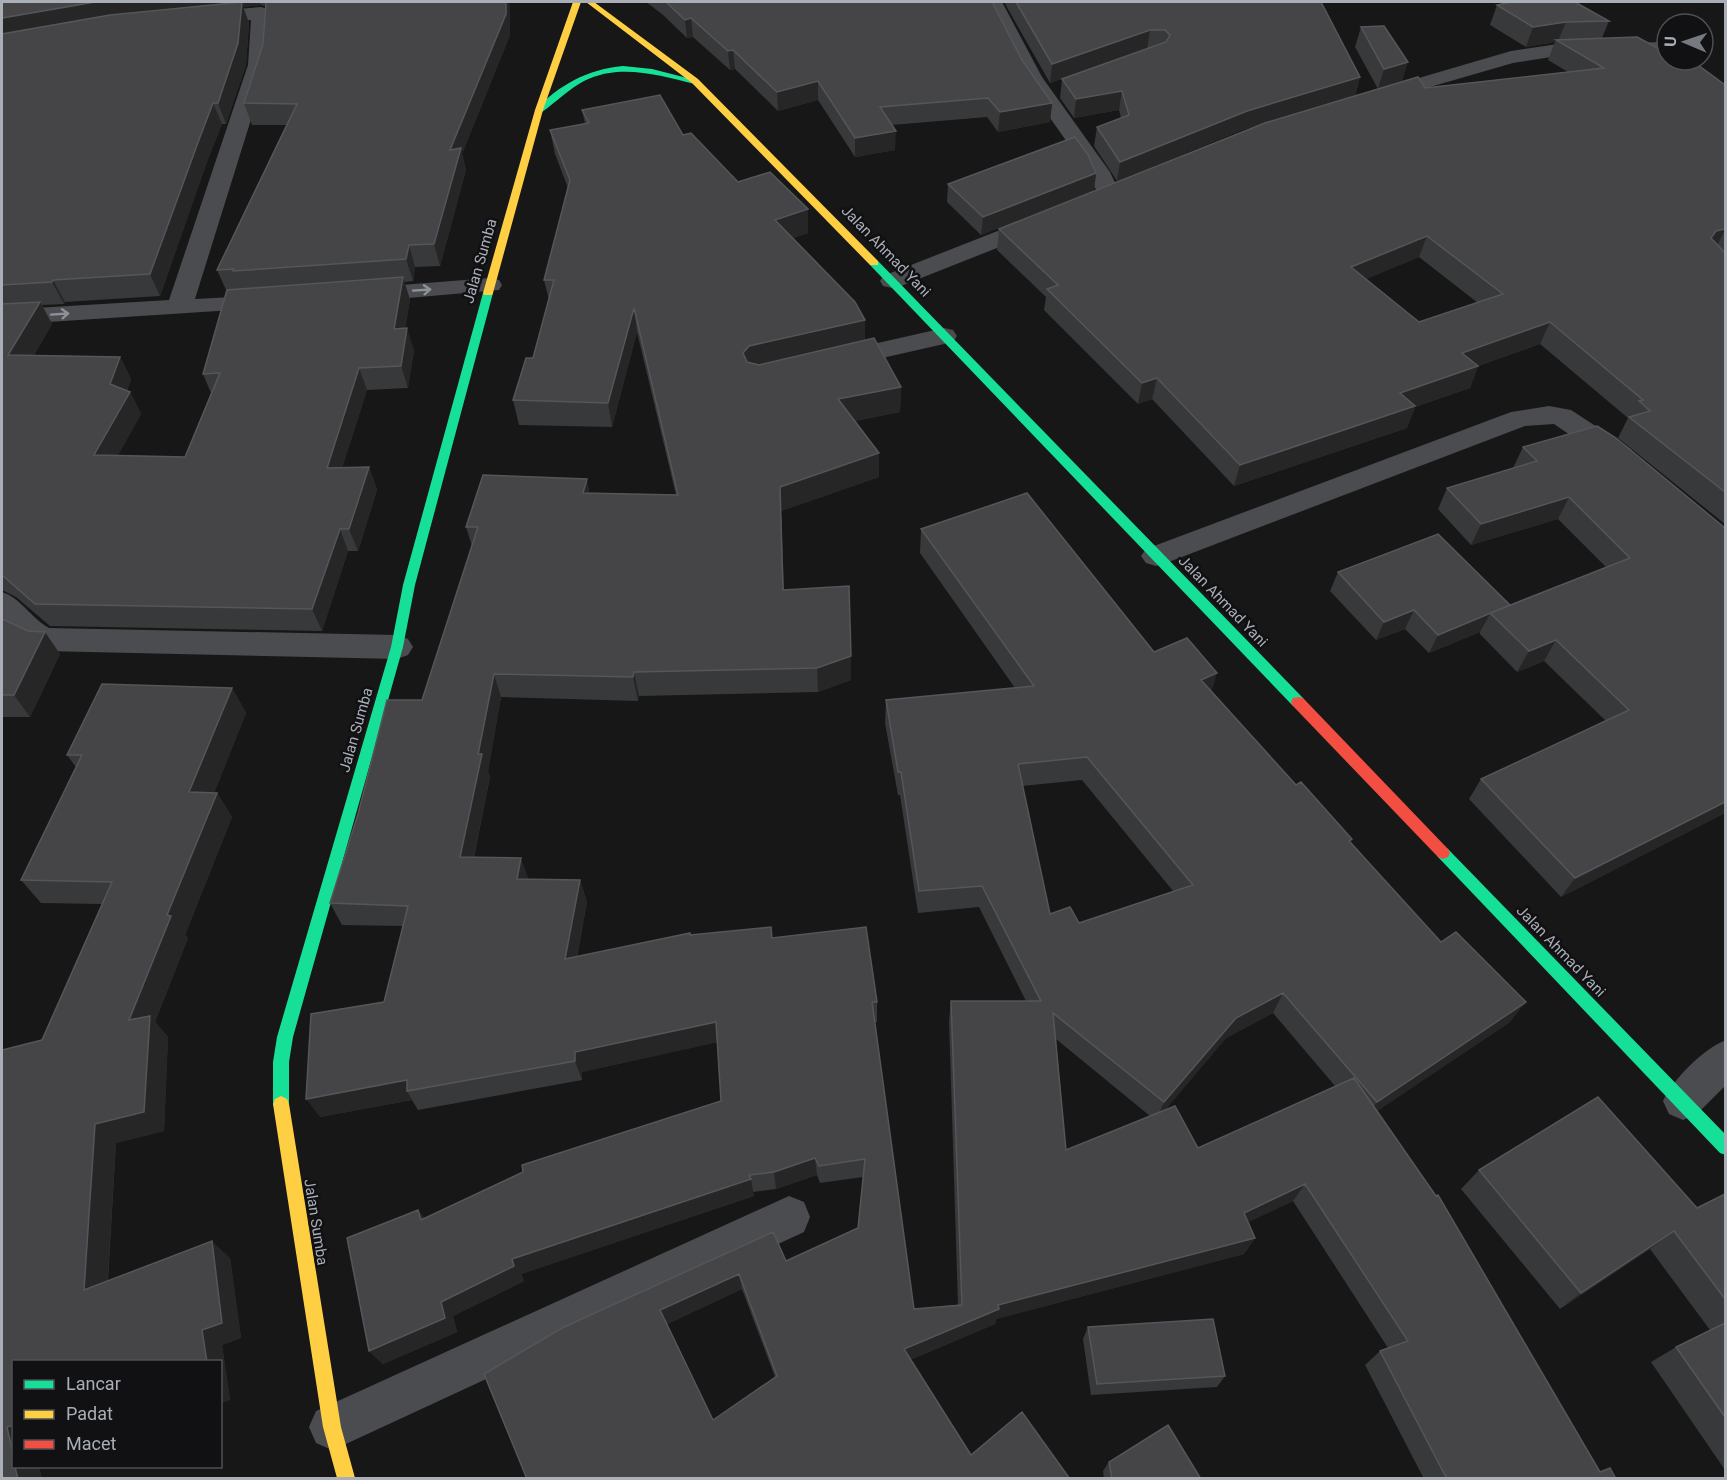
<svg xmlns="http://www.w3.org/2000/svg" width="1727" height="1480" font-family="Roboto,sans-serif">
	<rect width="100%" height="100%" fill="#171717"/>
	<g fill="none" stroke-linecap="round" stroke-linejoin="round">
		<g fill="#4b4c4f" fill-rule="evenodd">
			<path d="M984 2H1002L1042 77 1110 172 1121 195 1118 200 901 286 892 288 883 286 880 281 883 276 1097 192 1088 172 1022 78Z"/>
			<path d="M261 7 268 9 271 13 268 65 195 299 269 295 278 297 281 302 278 307 2 325V310L169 300 248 65 251 20 202 24 195 22 192 18 195 14 202 12Z"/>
			<path d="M1667 42V54L1558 56 1513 63 1378 102 1371 100 1367 96 1371 92 1511 51 1558 44Z"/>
			<path d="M490 278 499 280 502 285 499 290 363 302 354 300 351 295 354 290 363 288Z"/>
			<path d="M944 328 953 330 957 336 953 342 838 368 829 366 825 360 829 354Z"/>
			<path d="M1549 406 1571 410 1631 449 1635 456 1631 463 1621 465 1611 463 1554 424 1525 426 1166 563 1156 566 1146 563 1141 556 1146 549 1511 412Z"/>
			<path d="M2 592C21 598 31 618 49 628L397 635 408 639 413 647 408 655 397 659 44 651 17 638 2 622Z"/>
			<path d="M1726 1040V1085L1697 1114 1683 1120 1669 1114 1663 1101C1673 1079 1703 1049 1726 1040Z"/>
			<path d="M789 1196 804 1202 810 1217 804 1232 348 1443 332 1450 316 1443 309 1427 316 1411Z"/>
		</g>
		<g fill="#16e098" fill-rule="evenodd">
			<path d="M623 66 652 69 699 81 695 84C659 75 619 63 584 81 569 89 556 102 542 112L535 110C559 85 588 69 623 66Z"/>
			<path d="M874 260 878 261 1303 698 1305 702 1303 706H1293L870 265V261Z"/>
			<path d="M488 290 493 293 415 585 403 647 293 1037 289 1062V1104L287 1109 281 1112 275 1109 273 1104V1062L277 1037 391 647 403 585 483 293Z"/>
			<path d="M1443 847 1448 849 1726 1135V1155L1720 1153 1438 857 1436 853 1438 849Z"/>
		</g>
		<g fill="#ffcf43" fill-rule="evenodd">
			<path d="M573 2H581L543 110 493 293 492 295H484L483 293 535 110Z"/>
			<path d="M586 2H594L698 79 878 261V265H870L692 83Z"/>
			<path d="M281 1096 287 1099 289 1104 341 1427 355 1478H337L323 1427 273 1104 275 1099Z"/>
		</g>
		<path fill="#f24e42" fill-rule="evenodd" d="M1298 697 1303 698 1448 849 1450 853 1448 857 1443 859 1438 857 1293 706 1291 702 1293 698Z"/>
	</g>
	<g fill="#38393a" fill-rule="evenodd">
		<path d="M2 2H509L510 35 462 154 466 170 440 266 415 267 413 281 404 282 410 300 405 328 414 350 408 388 367 390 342 468 369 467 377 490 358 551H348L322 631 50 626 16 597 2 590ZM261 5 266 6 263 44 244 103 252 125H286L217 270 227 292 203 374 211 393 185 457 118 455 141 414 130 392 127 391 131 379 120 357 34 355 52 324 42 305 64 304 65 302 160 296 208 159 222 124H226L246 65 249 23 243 7Z"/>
		<path d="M646 2H992L1022 60 1052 103 1050 122 998 132 987 117 892 125 895 150 855 157 818 100 778 111 735 69 730 70 693 37 687 38 662 14Z"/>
		<path d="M1004 2H1321L1360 77 1355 96 1242 130 1117 181 1094 146 1097 127 1121 118 1119 110 1074 118 1060 98 1062 79 1148 49 1050 83Z"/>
		<path d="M1497 5 1609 21 1602 38 1667 53 1725 85V524L1618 438 1628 418 1540 344 1478 366 1470 388 1415 407 1407 428 1234 486 1152 399 1138 404 1044 310 1046 297 997 250 999 229 1378 89 1355 47 1361 27 1402 82 1425 88 1568 72 1548 60 1555 42 1526 47 1490 25ZM1419 257 1478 303 1419 322 1366 279Z"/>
		<path d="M582 110 683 135 738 182 808 209V233L793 238 865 340 901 387 900 412 855 421 879 453V477L781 511 784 589 851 656V680L818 692 639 696 638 701 501 697 488 771 490 777 474 857 528 879 580 880 587 902 577 957 690 935 772 938 877 1002V1022H875L914 1309 958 1305 949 1021 951 1001H1026L979 907 918 913 900 795H898L885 723 886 700 1015 688 920 553 921 529 1154 652 1212 691 1296 785 1352 839 1351 842 1510 1022 1377 1111 1600 1472 1616 1479H1424L1365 1365 1380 1351 1388 1348 1293 1201 1248 1222 1255 1238 1244 1254 996 1319 995 1324 910 1360 971 1455 1070 1479H527L562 1328 786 1261 858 1228 863 1177 820 1183 817 1175 776 1189 753 1192 754 1196 521 1274 524 1281 453 1316 457 1332 383 1364 369 1351 418 1210 424 1218 721 1101 717 1042 582 1072V1080L418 1110 412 1100 320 1117 384 1002 403 926 342 925 330 903 422 700 472 546 466 527 589 493 676 495 637 332 612 427 519 425 513 400 533 358 549 300 544 280 568 188 555 154 550 130 585 124ZM1082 780 1173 891 1079 923 1050 914 1022 786ZM1273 1013 1335 1086 1198 1148 1165 1110 1226 1038ZM1056 1039 1150 1116 1066 1150ZM742 1289 775 1377 713 1420 667 1324Z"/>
		<path d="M1096 173 1094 191 981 235 947 202 948 184Z"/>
		<path d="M1523 447 1725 528V813L1561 897 1469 799 1481 779 1606 721 1544 661 1517 672 1480 634V632L1429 653 1405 629 1376 640 1330 591 1338 572 1510 605 1606 567 1558 519 1471 545 1438 509 1447 488 1513 468Z"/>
		<path d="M2 619 60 654 30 717H2Z"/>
		<path d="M232 688 246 713 214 793H217L232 817 185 935 188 938 155 1022 168 1037 164 1131 116 1143 108 1280 230 1258 241 1338 222 1345 230 1400 14 1362V1467H39L42 1479H2L42 1040 102 904 41 903 21 880 76 767 67 755Z"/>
		<path d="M1479 1170 1697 1208 1725 1194V1470L1651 1362 1676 1347 1710 1330 1650 1249 1560 1309 1461 1189Z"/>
		<path d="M1088 1327 1225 1376 1217 1387 1091 1395 1083 1339Z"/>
		<path d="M1109 1462 1201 1479H1104L1103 1471Z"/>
	</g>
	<g fill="#262627">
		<path d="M95 2H260L261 5 243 7 249 23 246 65 226 124 218 103 2 41V18Z"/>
		<path d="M506 2H509L510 6V35L462 154 466 170 440 266 434 244 450 150Z"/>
		<path d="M691 18 693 37 687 38 685 20Z"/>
		<path d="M1566 22 1558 41 1556 40 1555 42 1526 47 1533 27Z"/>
		<path d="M1150 30 1147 49 1050 83 1052 64Z"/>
		<path d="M733 50 735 69 730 70 728 51Z"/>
		<path d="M1408 62 1402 82 1378 89 1384 69Z"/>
		<path d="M1360 77 1355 96 1242 130 1117 181 1120 162 1247 111Z"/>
		<path d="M818 81V100L778 111 777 92Z"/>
		<path d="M1122 91 1119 110 1074 118 1076 99Z"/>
		<path d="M213 103 222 124 208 159 160 296 150 274 200 137Z"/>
		<path d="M1052 103 1050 122 998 132 1000 112Z"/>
		<path d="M896 131 895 150 855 157V138Z"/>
		<path d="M1096 173 1094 191 981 235 983 217Z"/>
		<path d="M808 209V233L776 244 775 220Z"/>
		<path d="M1725 229V230L1715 250 1711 238 1716 231Z"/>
		<path d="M1427 236 1419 257 1344 288 1351 267Z"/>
		<path d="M409 245 415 267 413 281 406 259Z"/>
		<path d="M403 277 410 300 400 351 394 329Z"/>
		<path d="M53 280 65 302 64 304 52 282Z"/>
		<path d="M40 302 52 324 21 377 8 355Z"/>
		<path d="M634 308 637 332 612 427 608 403Z"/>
		<path d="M865 320V344L751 371 743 353 749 346Z"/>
		<path d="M1550 322 1540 344 1454 374 1462 353Z"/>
		<path d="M407 328 414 350 408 388 401 366Z"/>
		<path d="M120 357 131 379 122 405 130 392 141 414 106 477 94 455 110 384Z"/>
		<path d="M1478 366 1470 388 1415 407 1407 428 1234 486 1240 465 1400 393Z"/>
		<path d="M359 368 367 390 335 490 327 468Z"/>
		<path d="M1157 378 1152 399 1138 404 1142 383Z"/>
		<path d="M901 387 900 412 839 424 838 399Z"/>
		<path d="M879 453V477L781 511 785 614 780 487Z"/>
		<path d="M369 467 377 490 358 551 349 529Z"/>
		<path d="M587 479 592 504 583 493Z"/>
		<path d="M1569 497 1558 519 1471 545 1481 524Z"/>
		<path d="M340 529 348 551 322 631 312 609Z"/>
		<path d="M1414 610 1405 629 1376 640 1384 622Z"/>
		<path d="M1490 614 1480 632 1429 653 1438 635Z"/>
		<path d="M45 632 60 654 30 717 14 695Z"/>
		<path d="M1556 640 1544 661 1517 672 1529 651Z"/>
		<path d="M851 656V680L818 692 817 668Z"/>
		<path d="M634 672 639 696 638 701 633 677Z"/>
		<path d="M1217 673 1210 697 1201 680Z"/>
		<path d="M494 674 501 697 488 771 490 777 469 879 460 857Z"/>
		<path d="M232 688 246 713 205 816 189 792Z"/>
		<path d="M217 793 232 817 185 935 188 938 155 1022 168 1037 164 1131 116 1143 106 1305 84 1290 95 1124 129 1020 167 915Z"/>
		<path d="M1725 802V813L1561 897 1575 878Z"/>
		<path d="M521 858 529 880 517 879Z"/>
		<path d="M580 880 587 902 572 980 565 959Z"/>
		<path d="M1283 993 1273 1013 1226 1038 1156 1121 1164 1102 1236 1018Z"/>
		<path d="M1526 1002 1510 1022 1364 1120 1377 1102Z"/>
		<path d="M716 1022 719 1042 582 1072V1080L575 1061V1052Z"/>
		<path d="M407 1080V1091L412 1100 320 1117 306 1099Z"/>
		<path d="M815 1158 817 1175 776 1189 774 1172Z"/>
		<path d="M751 1179 754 1196 521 1274 524 1281 453 1316 457 1332 383 1364 369 1351 441 1302 512 1259Z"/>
		<path d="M1305 1184 1293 1201 1234 1229 1244 1213Z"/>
		<path d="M418 1210 430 1226 421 1220Z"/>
		<path d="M1674 1231 1650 1249 1560 1309 1581 1293Z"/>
		<path d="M1255 1238 1244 1254 996 1319 995 1324 903 1363 904 1349 998 1305Z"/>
		<path d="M212 1241 230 1258 241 1338 222 1345 230 1400 220 1404V1362H207L202 1330Z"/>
		<path d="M739 1274 742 1289 666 1325 660 1310Z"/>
		<path d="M14 1425V1458L7 1427Z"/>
		<path d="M15 1467H39L42 1479H18Z"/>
	</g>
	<g fill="#454548" stroke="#545659" stroke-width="1.5" fill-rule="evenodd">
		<path d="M2 2H95L2 18Z"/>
		<path d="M242 2 238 43 218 103H213L200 137 150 274 53 280 52 282 2 285V34L110 15Z"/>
		<path d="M266 2H506V14L450 150 461 148 434 244 409 245 406 259 233 271 234 269 217 270 297 104 244 103 263 44Z"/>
		<path d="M666 2H992L1022 60 1052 103 1000 112 988 98 880 107 896 131 855 138 818 81 777 92 733 50 728 51 691 18 685 20Z"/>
		<path d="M1016 2H1321L1360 77 1247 111 1120 162 1097 127 1129 115 1122 91 1076 99 1062 79 1166 42 1170 35 1165 30H1150L1052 64Z"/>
		<path d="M1511 2H1575L1609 21 1566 22 1533 27 1497 5Z"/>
		<path d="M1384 26 1408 62 1384 69 1361 27Z"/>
		<path d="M1637 37 1667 53V60H1691L1725 85V229L1716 231 1711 238 1725 253V492L1629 417 1650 411 1639 401 1643 400 1550 322 1462 353 1478 366 1400 393 1415 406 1240 465 1157 378 1142 383 1047 289 1058 285 999 229 1265 123 1418 77 1425 88 1604 68 1556 40ZM1427 236 1503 294 1419 322 1351 267Z"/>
		<path d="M660 95 683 135 691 133 738 182 770 172 808 209 775 220 855 302 865 320 749 346 743 353 747 362 759 365 874 338 901 387 838 399 879 453 780 487 783 590 849 586 851 656 817 668 634 672 633 677 494 674 478 754H482L460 857 521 858 517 879 580 880 565 959 690 933V935L771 927 772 938 866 927 877 1002H872L914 1309 962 1305 951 1001H1041L982 886 919 891 901 772H898L886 700 1034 686 921 529 1027 493 1154 652 1187 638 1217 673 1201 680 1296 785 1301 782 1352 839 1349 841 1441 942 1456 932 1526 1002 1377 1102 1283 993 1236 1018 1164 1102 1053 1013 1066 1150 1175 1106 1198 1148 1354 1078 1436 1196 1438 1195 1600 1472 1610 1468 1616 1479H1447L1380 1351 1408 1341 1305 1184 1244 1213 1255 1238 998 1305 999 1309 904 1349 971 1455 1022 1412 1070 1479H527L484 1374 562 1328 773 1232 786 1261 858 1228 865 1159 819 1166 815 1158 774 1172 749 1175 751 1179 512 1259 514 1266 441 1302 445 1318 369 1351 347 1238 418 1210 421 1220 523 1172 522 1165 721 1101 716 1022 575 1052V1061L407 1091V1080L306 1099 311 1014 384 1002 408 906 330 903 358 814 387 700H422L478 527H466L483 475 587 479 583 493 678 495 634 308 608 403 513 400 526 358H533L554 280H544L570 180 550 130 589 123 582 110ZM1087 757 1193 885 1079 923 1070 907 1050 914 1018 764ZM739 1274 777 1376 713 1420 660 1310Z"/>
		<path d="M1075 137 1088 155 1096 173 983 217 948 184Z"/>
		<path d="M403 277 394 329 407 328 401 366 359 368 327 468 369 467 349 529H340L312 609 35 604 2 575V304L40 302 8 355 120 357 110 384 130 392 94 455 185 457 220 373 203 374 227 290Z"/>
		<path d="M1597 426 1616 438 1725 528V802L1575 878 1481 779 1629 710 1556 640 1529 651 1490 613 1630 558 1569 497 1481 524 1447 488 1537 461 1523 447Z"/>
		<path d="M1438 534 1510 605 1438 635 1414 610 1384 622 1338 572Z"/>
		<path d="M2 619 28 631 45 632 14 695H2Z"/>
		<path d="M102 684 232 688 189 792 217 793 167 915 171 916 129 1020 150 1016 144 1112 95 1124 84 1290 212 1241 222 1323 202 1330 207 1362H14V1425L7 1427 14 1458V1467H15L18 1479H2V1050L42 1040 112 882 21 880 82 755H67Z"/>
		<path d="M1598 1097 1697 1208 1725 1194V1299L1674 1231 1581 1293 1479 1170Z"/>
		<path d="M1213 1319 1225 1376 1097 1384 1088 1327Z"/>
		<path d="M1725 1323V1417L1676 1347Z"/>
		<path d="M1168 1425 1201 1479H1112L1109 1462Z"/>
	</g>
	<defs><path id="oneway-shaft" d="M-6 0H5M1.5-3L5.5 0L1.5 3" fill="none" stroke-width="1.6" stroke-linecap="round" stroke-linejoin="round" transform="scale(1.5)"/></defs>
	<g stroke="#8d9198">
		<use href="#oneway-shaft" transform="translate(422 290) rotate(-4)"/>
		<use href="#oneway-shaft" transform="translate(60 314) rotate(-4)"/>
	</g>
	<g text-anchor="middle" stroke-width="5" stroke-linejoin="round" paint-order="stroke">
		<g font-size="15" fill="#a9aeb7" stroke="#111113">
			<text transform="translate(886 251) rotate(46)" y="5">Jalan Ahmad Yani</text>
			<text transform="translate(480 261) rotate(-74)" y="5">Jalan Sumba</text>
			<text transform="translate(1223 601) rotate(46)" y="5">Jalan Ahmad Yani</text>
			<text transform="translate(356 730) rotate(-74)" y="5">Jalan Sumba</text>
			<text transform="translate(1561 951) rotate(46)" y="5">Jalan Ahmad Yani</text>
			<text transform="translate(316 1222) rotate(81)" y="5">Jalan Sumba</text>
		</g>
	</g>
	<rect width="1727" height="1480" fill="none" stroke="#a9aeb7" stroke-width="6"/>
	<rect x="12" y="1360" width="210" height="108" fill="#111113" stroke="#4e5055" stroke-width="1.5"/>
	<rect x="24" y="1380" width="30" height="9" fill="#16e098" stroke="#4e5055" stroke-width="1.5"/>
	<text x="66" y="1390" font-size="18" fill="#a9aeb7">Lancar</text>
	<rect x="24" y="1410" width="30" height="9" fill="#ffcf43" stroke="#4e5055" stroke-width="1.5"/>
	<text x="66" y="1420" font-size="18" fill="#a9aeb7">Padat</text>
	<rect x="24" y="1440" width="30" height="9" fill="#f24e42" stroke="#4e5055" stroke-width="1.5"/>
	<text x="66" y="1450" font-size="18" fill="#a9aeb7">Macet</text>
	<g transform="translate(1685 42) rotate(272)"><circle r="28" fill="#111113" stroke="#4e5055" stroke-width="1.5"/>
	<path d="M0-4.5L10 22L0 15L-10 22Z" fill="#76797f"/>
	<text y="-9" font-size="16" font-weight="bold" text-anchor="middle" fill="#a9aeb7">U</text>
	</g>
</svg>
